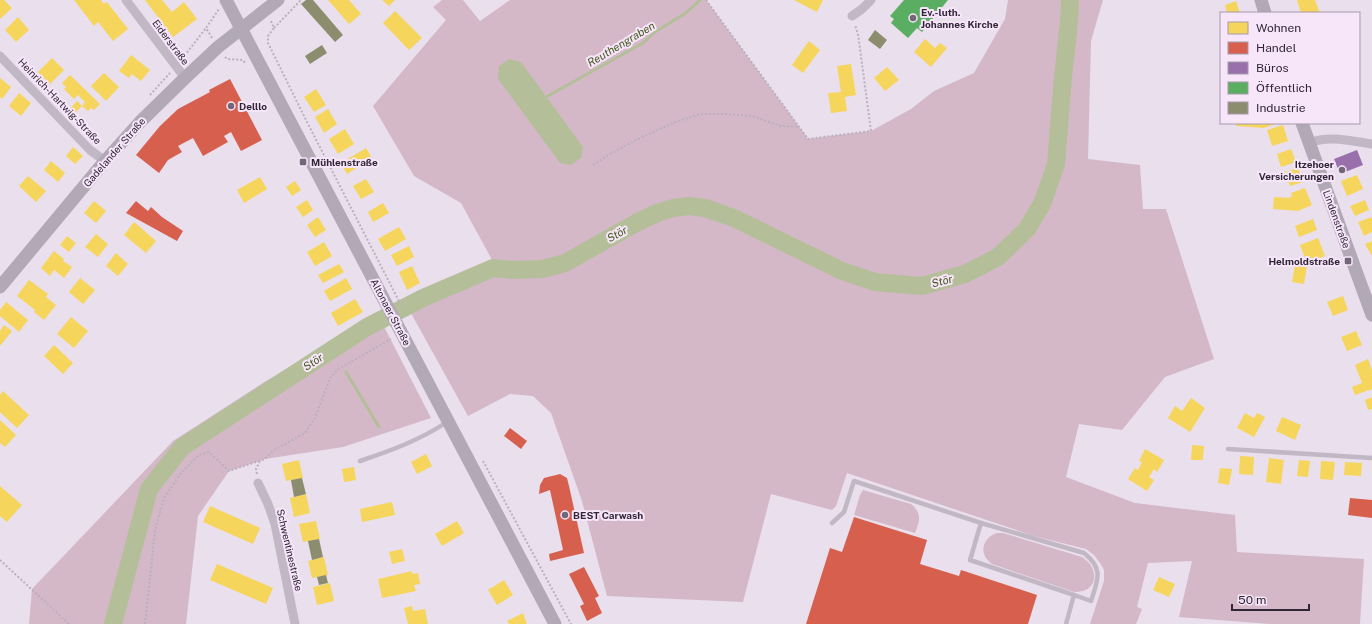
<svg xmlns="http://www.w3.org/2000/svg" width="1372" height="624" font-family="'Public Sans',sans-serif">
	<rect width="100%" height="100%" fill="#eadfed"/>
	<g fill="#d4b8c7">
		<path d="M442 0H463L480 21 510 0H706L808 139 871 131 911 109 934 91 974 73 1005 19 1008 0H1103L1091 41 1088 159 1140 165 1143 209H1166L1214 359 1165 377 1122 430 1079 424 1066 477 1135 503 1235 515 1237 552 1364 559 1360 624H1270L1179 617 1192 561 1148 563 1137 607 1142 609 1136 624H1090L1104 581V570L1100 563 1094 555 1086 549 1034 536 847 473 836 506 832 510 771 494 743 602 607 596 582 501 551 413 533 396 510 394 468 416 407 306 423 298 493 267 491 258 461 203 414 176 373 106 446 20 433 7Z"/>
		<path d="M378 315 431 418 343 447 265 459 229 471 198 516 186 624H29L32 589 173 441 266 381Z"/>
		<path d="M863 490 911 504C922 513 920 521 915 533L854 515 860 495Z"/>
		<path d="M997 533H1003L1082 557C1100 568 1099 593 1074 592L992 564C978 554 982 538 997 533Z"/>
	</g>
	<path fill="#b4bf9a" d="M509 59 521 62 583 147 581 158 571 165 560 163 498 79 499 66Z"/>
	<g fill="#f6d55c">
		<path d="M0 0H4L12 8 0 19Z"/>
		<path d="M74 0H101L104 4 107 2 128 29 113 41 98 22 94 26Z"/>
		<path d="M145 0H162L172 12 184 2 197 19 173 37Z"/>
		<path d="M328 0H349L361 14 349 24Z"/>
		<path d="M382 0H395L389 6Z"/>
		<path d="M794 0H823L817 12Z"/>
		<path d="M1297 0H1315L1320 13H1301Z"/>
		<path d="M1236 1 1240 13H1227L1225 5Z"/>
		<path d="M395 11 422 38 409 50 383 23Z"/>
		<path d="M18 17 29 30 16 42 5 30Z"/>
		<path d="M925 39 935 48 940 43 947 48 931 67 914 52Z"/>
		<path d="M809 41 820 50 803 73 792 65Z"/>
		<path d="M131 55 150 70 141 81 132 74 129 78 119 71Z"/>
		<path d="M52 58 64 70 50 84 38 72Z"/>
		<path d="M851 64 856 95 845 97 847 111 831 113 828 93 841 92 837 66Z"/>
		<path d="M887 67 899 80 885 91 874 78Z"/>
		<path d="M104 73 119 87 106 101 91 86Z"/>
		<path d="M70 75 100 104 94 110 91 108 88 111 82 106 85 102 78 95 74 99 64 89 66 87 62 83Z"/>
		<path d="M0 78 11 87 2 99 0 97Z"/>
		<path d="M316 89 326 105 314 112 304 97Z"/>
		<path d="M19 93 31 103 21 116 9 106Z"/>
		<path d="M77 101 82 106 73 115 68 111Z"/>
		<path d="M328 109 337 124 324 133 315 117Z"/>
		<path d="M1236 123H1279L1264 128 1236 126Z"/>
		<path d="M1283 125 1288 141 1272 146 1267 130Z"/>
		<path d="M345 129 354 144 338 154 329 139Z"/>
		<path d="M73 147 83 156 75 164 66 156Z"/>
		<path d="M366 148 372 158 347 174 341 163Z"/>
		<path d="M1291 149 1296 162 1281 167 1277 154Z"/>
		<path d="M51 161 65 173 58 182 44 170Z"/>
		<path d="M1298 168 1303 182 1290 186 1285 172Z"/>
		<path d="M1357 175 1363 189 1347 196 1341 181Z"/>
		<path d="M28 176 46 191 36 202 19 186Z"/>
		<path d="M260 177 267 189 244 203 237 190Z"/>
		<path d="M366 179 374 192 361 199 353 186Z"/>
		<path d="M295 181 301 190 292 196 286 187Z"/>
		<path d="M1305 188 1312 205 1298 211 1273 209 1274 197 1289 198 1292 196 1291 193Z"/>
		<path d="M307 200 313 210 303 217 296 207Z"/>
		<path d="M1365 200 1369 210 1355 216 1350 206Z"/>
		<path d="M94 201 106 211 96 223 84 213Z"/>
		<path d="M383 203 389 213 373 222 368 212Z"/>
		<path d="M318 217 326 230 315 237 307 225Z"/>
		<path d="M1372 217V232L1364 236 1358 222Z"/>
		<path d="M1313 219 1317 230 1299 237 1295 226Z"/>
		<path d="M134 222 156 241 146 253 124 235Z"/>
		<path d="M399 227 406 239 385 251 378 239Z"/>
		<path d="M96 234 108 244 98 257 85 247Z"/>
		<path d="M67 236 76 243 69 252 60 245Z"/>
		<path d="M1318 238 1325 256 1307 263 1300 245Z"/>
		<path d="M1372 241V256L1365 244Z"/>
		<path d="M324 242 332 256 315 266 307 252Z"/>
		<path d="M409 246 414 257 397 266 391 255Z"/>
		<path d="M54 251 64 259 63 261 72 267 64 278 54 270 50 276 41 268Z"/>
		<path d="M116 253 128 264 118 276 106 266Z"/>
		<path d="M339 264 344 272 323 283 318 275Z"/>
		<path d="M1295 264 1307 266 1304 284 1292 282Z"/>
		<path d="M412 266 420 283 407 290 399 272Z"/>
		<path d="M80 278 95 290 83 304 69 292Z"/>
		<path d="M346 278 352 289 330 301 324 291Z"/>
		<path d="M29 280 48 294 46 297 56 305 44 320 34 312 35 310 17 296Z"/>
		<path d="M1343 296 1348 310 1333 316 1327 302Z"/>
		<path d="M355 299 363 312 338 326 331 313Z"/>
		<path d="M6 302 28 320 19 332 0 316V310Z"/>
		<path d="M71 317 88 331 74 348 57 334Z"/>
		<path d="M4 325 12 331 0 346V331Z"/>
		<path d="M1356 331 1362 345 1347 351 1341 337Z"/>
		<path d="M54 345 73 363 63 374 44 356Z"/>
		<path d="M1368 359 1372 370V389L1355 395 1352 387 1362 383 1355 365Z"/>
		<path d="M3 391 29 415 17 428 0 412V395Z"/>
		<path d="M1372 397V409L1368 410 1365 400Z"/>
		<path d="M1191 398 1205 408 1190 432 1168 418 1175 406 1182 411Z"/>
		<path d="M1245 413 1254 418 1257 413 1265 417 1254 437 1237 428Z"/>
		<path d="M1282 417 1301 425 1295 440 1276 431Z"/>
		<path d="M0 420 16 435 5 447 0 443Z"/>
		<path d="M1192 445 1204 446 1203 460H1191Z"/>
		<path d="M1145 449 1164 460 1157 472 1154 469 1149 477 1154 480 1147 491 1128 479 1135 468 1138 470 1142 462 1139 461Z"/>
		<path d="M426 454 432 466 417 474 411 462Z"/>
		<path d="M1240 456 1254 457 1253 475 1239 474Z"/>
		<path d="M1269 458 1284 460 1281 484 1266 482Z"/>
		<path d="M299 460 303 478 286 481 282 464Z"/>
		<path d="M1299 460 1310 461 1308 477 1297 476Z"/>
		<path d="M1321 461 1335 462 1333 480 1320 479Z"/>
		<path d="M1345 462 1362 463 1361 476 1344 475Z"/>
		<path d="M354 467 356 480 344 482 342 469Z"/>
		<path d="M1220 468 1232 469 1229 485 1218 483Z"/>
		<path d="M0 486 22 505 7 522 0 516Z"/>
		<path d="M306 494 310 513 294 517 290 498Z"/>
		<path d="M392 502 395 515 362 522 360 509Z"/>
		<path d="M210 506 260 528 253 544 203 522Z"/>
		<path d="M316 521 320 539 303 542 299 524Z"/>
		<path d="M457 521 464 533 442 546 435 534Z"/>
		<path d="M402 549 405 561 392 564 389 552Z"/>
		<path d="M323 557H324L328 575 312 578 308 561Z"/>
		<path d="M217 564 273 588 266 604 210 580Z"/>
		<path d="M412 571V574L418 573 420 584 414 585 416 591 382 598 378 579Z"/>
		<path d="M1159 577 1175 584 1169 597 1153 590Z"/>
		<path d="M504 580 513 595 497 605 488 590Z"/>
		<path d="M330 583 334 601 317 605 313 587Z"/>
		<path d="M412 606 413 611 425 609 428 624H408L404 608Z"/>
		<path d="M523 613 527 624H509L507 621Z"/>
	</g>
	<g fill="#d6604d">
		<path d="M230 79 262 140 241 151 231 132 224 136 228 142 203 156 193 138 178 146 182 152 168 160 159 173 136 155 160 126 178 109 210 92 209 90Z"/>
		<path d="M136 201 148 211 151 207 162 217 183 231 177 241 126 213Z"/>
		<path d="M510 428 527 441 521 449 504 436Z"/>
		<path d="M560 474 567 478 569 486 584 553 550 561 549 554 563 550 550 490 539 494 540 485 544 478Z"/>
		<path d="M1350 498 1372 500V518L1348 515Z"/>
		<path d="M854 517 927 540 920 564 959 576 961 570 1037 595 1028 624H806L830 548 842 552Z"/>
		<path d="M584 567 599 596 595 598 602 613 587 621 580 606 584 604 569 574Z"/>
	</g>
	<path fill="#9970ab" d="M1357 150 1363 165 1340 174 1334 159Z"/>
	<path fill="#5aae61" d="M904 0H948L922 32 917 28 908 38 891 23 894 19 890 16Z"/>
	<g fill="#8c8c6e">
		<path d="M306 0H313L343 35 335 42 301 4Z"/>
		<path d="M875 30 887 40 880 49 868 40Z"/>
		<path d="M322 45 327 53 310 64 305 56Z"/>
		<path d="M302 478 306 494 294 497 291 480Z"/>
		<path d="M319 539 323 557 312 560 308 541Z"/>
		<path d="M326 575 328 583 319 585 317 577Z"/>
	</g>
	<g fill="none" stroke-linecap="round" stroke-linejoin="round">
		<g stroke="#b4bf9a" stroke-width="3">
			<path d="M546 97 643 43 655 32 686 13 700 0"/>
			<path d="M346 372 379 427"/>
		</g>
		<path stroke="#b4bf9a" stroke-width="18" d="M113 624 149 489 182 447 367 327 423 298 493 268 512 270 542 269 565 263 636 223 657 213 673 208 689 206 705 208 734 218 842 271 875 282 922 286 965 274 998 257 1027 229 1042 204 1056 164 1063 77 1069 22 1070 0"/>
		<g stroke="#bab0be" stroke-width="2" stroke-dasharray="2 2" stroke-linecap="butt">
			<path d="M706 0 808 139 871 131 858 34 855 25"/>
			<path d="M271 21 274 28 268 36V43L307 122 402 307"/>
			<path d="M274 28 301 0"/>
			<path d="M212 38 206 28 219 9"/>
			<path d="M225 57 227 59 243 60 245 63"/>
			<path d="M182 59 206 28"/>
			<path d="M150 95 170 73"/>
			<path d="M593 165 608 155 638 139 673 123 700 114H724L752 116 781 126 798 127"/>
			<path d="M483 461 571 624"/>
			<path d="M257 474 256 469 260 461"/>
			<path d="M0 560 69 624"/>
			<path d="M145 624 155 531 164 498 181 473 199 455 209 452 229 471 265 459 274 450 305 433 315 418 330 378 338 369 391 339"/>
		</g>
		<g stroke="#c2b8c5" stroke-width="4.5">
			<path d="M1228 449 1372 458"/>
			<path d="M360 461C390 451 420 440 447 422"/>
			<path d="M832 523 844 512 854 481 981 523 1084 553C1104 569 1098 579 1091 601L1074 595 1066 624"/>
			<path d="M981 523 970 560 1074 595"/>
		</g>
		<g stroke="#c2b8c5" stroke-width="9">
			<path d="M126 0 185 78"/>
			<path d="M852 16 862 9 871 0"/>
			<path d="M0 56 90 150 105 161"/>
			<path d="M1309 143C1329 135 1351 141 1372 144"/>
			<path d="M258 483 268 504 275 524 295 624"/>
		</g>
		<g stroke="#b2a9b6" stroke-width="13">
			<path d="M226 0 555 624"/>
			<path d="M1261 0 1265 13"/>
			<path d="M1302 123 1372 315"/>
			<path d="M0 287 105 161 140 122 185 78 218 47 278 0"/>
		</g>
	</g>
	<g fill="#716776" stroke="#f7e5fa" stroke-width="1.5">
		<circle cx="913" cy="18" r="4"/>
		<circle cx="231" cy="106" r="4"/>
		<rect x="299" y="158" width="8" height="8" rx="2"/>
		<circle cx="1342" cy="170" r="4"/>
		<rect x="1344" y="257" width="8" height="8" rx="2"/>
		<circle cx="565" cy="515" r="4"/>
	</g>
	<g text-anchor="middle" stroke-width="4" stroke-linejoin="round" paint-order="stroke">
		<g font-size="10" font-weight="bold" fill="#302636" stroke="#f7e5fa" text-anchor="start">
			<text x="921" y="16">Ev.-luth.<tspan x="921" dy="12">Johannes Kirche</tspan></text>
			<text x="239" y="110">Delllo</text>
			<text x="311" y="166">Mühlenstraße</text>
			<text x="1334" y="168" text-anchor="end">Itzehoer<tspan x="1334" dy="12">Versicherungen</tspan></text>
			<text x="1340" y="265" text-anchor="end">Helmoldstraße</text>
			<text x="573" y="519">BEST Carwash</text>
		</g>
		<g font-size="10" fill="#302636" stroke="#f7e5fa">
			<text transform="translate(171 42) rotate(53)" y="4">Eiderstraße</text>
			<text transform="translate(60 101) rotate(46)" y="4">Heinrich-Hartwig-Straße</text>
			<text transform="translate(114 152) rotate(-49)" y="4">Gadelander Straße</text>
			<text transform="translate(1337 219) rotate(70)" y="4">Lindenstraße</text>
			<text transform="translate(391 312) rotate(62)" y="4">Altonaer Straße</text>
			<text transform="translate(290 550) rotate(77)" y="4">Schwentinestraße</text>
		</g>
		<g font-size="11" font-style="italic" fill="#435a1a" stroke="#f7e5fa">
			<text transform="translate(621 44) rotate(-31)" y="4">Reuthengraben</text>
			<text transform="translate(617 234) rotate(-29)" y="4">Stör</text>
			<text transform="translate(942 281) rotate(-15)" y="4">Stör</text>
			<text transform="translate(313 362) rotate(-33)" y="4">Stör</text>
		</g>
	</g>
	<rect x="1220" y="12" width="140" height="112" fill="#f7e5fa" stroke="#a799ac"/>
	<rect x="1228" y="22" width="20" height="12" fill="#f6d55c" stroke="#a799ac"/>
	<text x="1256" y="32" font-size="12" fill="#302636">Wohnen</text>
	<rect x="1228" y="42" width="20" height="12" fill="#d6604d" stroke="#a799ac"/>
	<text x="1256" y="52" font-size="12" fill="#302636">Handel</text>
	<rect x="1228" y="62" width="20" height="12" fill="#9970ab" stroke="#a799ac"/>
	<text x="1256" y="72" font-size="12" fill="#302636">Büros</text>
	<rect x="1228" y="82" width="20" height="12" fill="#5aae61" stroke="#a799ac"/>
	<text x="1256" y="92" font-size="12" fill="#302636">Öffentlich</text>
	<rect x="1228" y="102" width="20" height="12" fill="#8c8c6e" stroke="#a799ac"/>
	<text x="1256" y="112" font-size="12" fill="#302636">Industrie</text>
	<path d="M1232 604v6h77v-6" fill="none" stroke="#302636" stroke-width="2"/>
	<text x="1238" y="604" font-size="12" fill="#302636" stroke="#f7e5fa" stroke-width="3" paint-order="stroke">50 m</text>
</svg>
